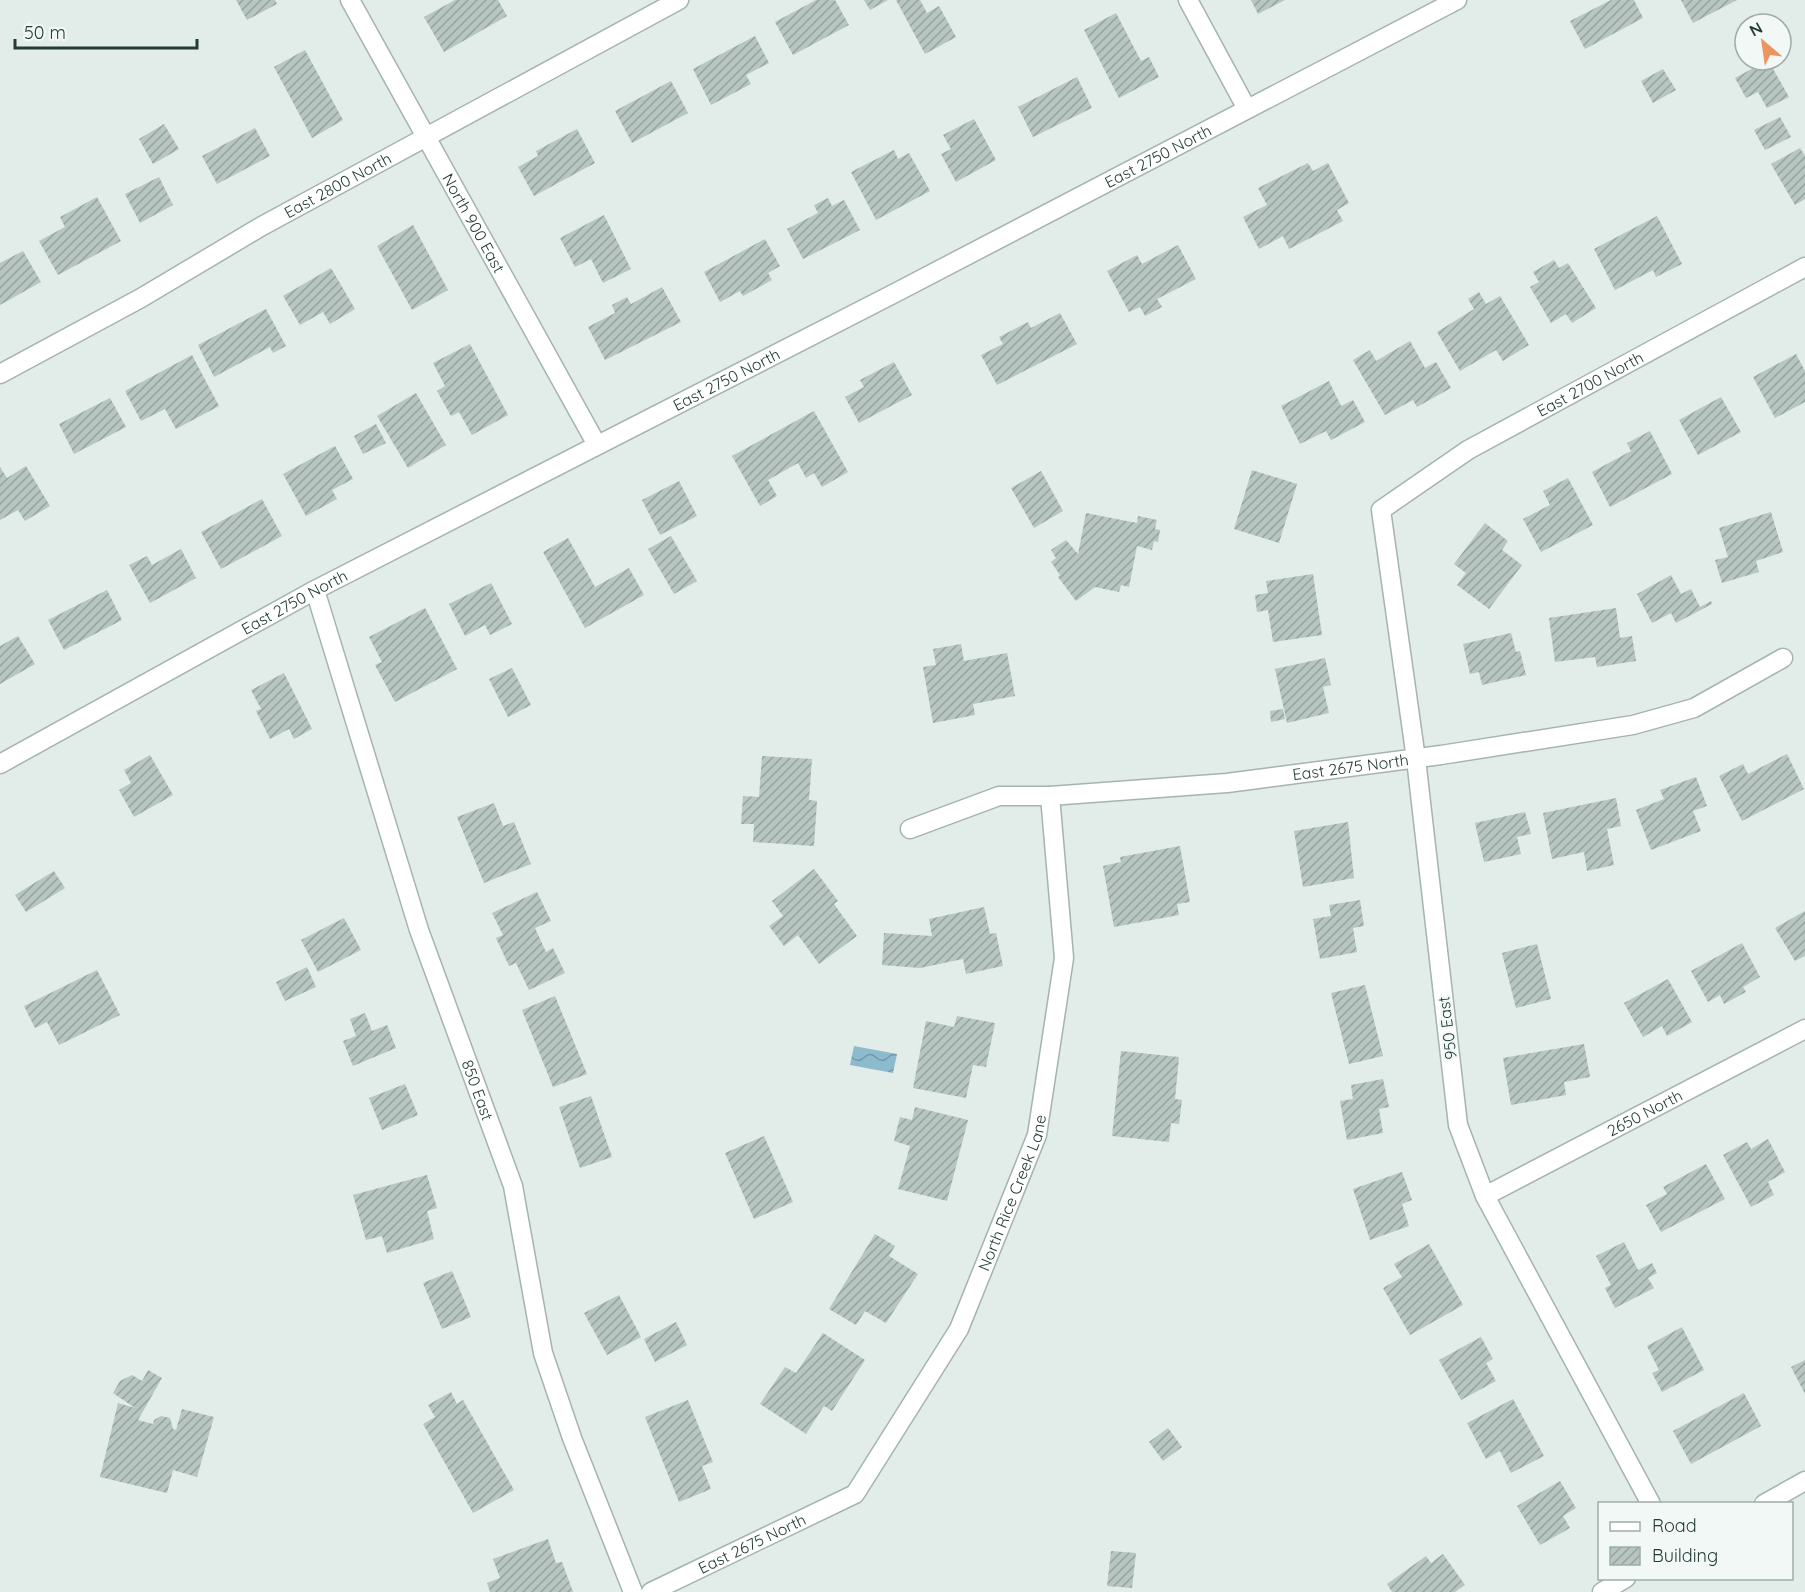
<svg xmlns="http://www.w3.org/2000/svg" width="1805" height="1592" font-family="Quicksand,sans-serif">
	<defs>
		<pattern id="water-waves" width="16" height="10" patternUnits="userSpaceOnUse" patternTransform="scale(1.5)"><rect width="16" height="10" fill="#8dbbce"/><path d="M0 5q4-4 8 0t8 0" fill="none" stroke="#7399a8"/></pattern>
		<pattern id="building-hatch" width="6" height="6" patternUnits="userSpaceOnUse" patternTransform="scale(1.5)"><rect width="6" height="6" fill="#b8c6c2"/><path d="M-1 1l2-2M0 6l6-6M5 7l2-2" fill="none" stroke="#95a29f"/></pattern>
	</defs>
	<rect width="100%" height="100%" fill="#e2ece9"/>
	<path fill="url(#water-waves)" d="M854 1046 897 1054 893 1073 850 1065Z"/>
	<g fill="url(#building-hatch)">
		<path d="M236 0H275L277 4 247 20Z"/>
		<path d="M455 0H498L507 16 444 52 424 17Z"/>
		<path d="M816 0H835L849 25 793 55 775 22Z"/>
		<path d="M864 0H888L870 10Z"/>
		<path d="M896 0H920L927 13 939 6 956 37 925 54Z"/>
		<path d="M1251 0H1285L1258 14Z"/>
		<path d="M1611 0H1634L1643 18 1585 49 1570 21Z"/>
		<path d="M1681 0H1737L1693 23Z"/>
		<path d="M1116 13 1141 61 1149 57 1159 77 1119 98 1084 30Z"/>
		<path d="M755 36 769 63 746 75 751 84 711 105 693 69Z"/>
		<path d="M305 50 343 120 312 138 274 67Z"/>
		<path d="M1768 60 1789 97 1767 108 1758 92 1746 98 1735 78Z"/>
		<path d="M1663 69 1676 90 1653 103 1641 81Z"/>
		<path d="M1077 77 1092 108 1033 137 1018 107Z"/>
		<path d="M671 81 688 113 632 143 615 111Z"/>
		<path d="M1780 117 1791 137 1765 150 1754 130Z"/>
		<path d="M974 119 996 160 956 182 941 154 951 149 943 135Z"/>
		<path d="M164 124 179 149 153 164 139 139Z"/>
		<path d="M255 128 270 156 217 184 202 156Z"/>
		<path d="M577 129 595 163 534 196 518 167 538 156 536 151Z"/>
		<path d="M1800 148 1805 156V199L1795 205 1771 164Z"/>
		<path d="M894 150 898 159 909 153 930 191 876 220 851 172Z"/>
		<path d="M1308 163 1313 171 1328 163 1349 203 1337 210 1343 221 1289 249 1283 236 1259 249 1243 217 1267 205 1258 188Z"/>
		<path d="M159 177 173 205 140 223 125 194Z"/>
		<path d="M97 197 121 241 58 275 39 241 65 227 60 217Z"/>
		<path d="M828 198 832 206 844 200 860 230 803 259 787 229 818 213 814 205Z"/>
		<path d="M604 215 631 269 603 283 591 259 575 267 560 238Z"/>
		<path d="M1657 216 1682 264 1656 277 1653 270 1615 290 1594 249Z"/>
		<path d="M413 225 448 290 412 310 377 246Z"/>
		<path d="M765 239 780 266 768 273 772 280 743 296 740 291 720 302 704 272Z"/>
		<path d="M1178 245 1196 279 1157 299 1162 307 1145 316 1140 307 1129 312 1107 271 1137 255 1142 264Z"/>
		<path d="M23 251 41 282 0 305V263Z"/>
		<path d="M1554 260 1559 268 1568 263 1596 308 1572 323 1566 314 1551 323 1530 287 1539 282 1533 272Z"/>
		<path d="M331 268 355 309 330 324 323 312 300 325 283 296Z"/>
		<path d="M662 287 681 322 605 360 588 327 615 313 612 305 627 297 631 304Z"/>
		<path d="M1479 292 1486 304 1500 296 1529 345 1503 361 1496 350 1460 371 1437 332 1474 309 1468 299Z"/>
		<path d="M266 309 286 346 273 353 270 347 214 377 198 345Z"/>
		<path d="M1060 313 1077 344 997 385 981 355 1003 344 999 337 1028 322 1031 328Z"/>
		<path d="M1410 341 1425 368 1436 362 1451 388 1417 407 1413 400 1385 415 1353 360 1370 350 1376 361Z"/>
		<path d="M470 344 508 415 472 435 459 412 451 416 437 391 445 386 433 363Z"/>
		<path d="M1796 354 1805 371V402L1775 418 1753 377Z"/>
		<path d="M192 355 219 406 176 429 165 409 141 421 125 391Z"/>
		<path d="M894 362 912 395 859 423 845 397 864 387 860 380Z"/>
		<path d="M1329 381 1341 406 1353 400 1365 422 1331 440 1326 431 1300 444 1281 406Z"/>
		<path d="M416 393 446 445 408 468 377 416Z"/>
		<path d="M1721 397 1741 432 1698 455 1679 420Z"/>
		<path d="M110 398 126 427 74 454 59 424Z"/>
		<path d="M814 411 848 472 822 487 814 473 806 478 798 463 768 480 777 496 760 506 732 456Z"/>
		<path d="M376 424 386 443 363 454 354 436Z"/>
		<path d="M1650 431 1672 474 1610 507 1592 472 1631 451 1627 443Z"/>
		<path d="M335 446 353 479 332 490 337 499 306 516 283 474Z"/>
		<path d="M26 466 50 506 25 521 18 510 0 520V467L7 478Z"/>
		<path d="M1252 470 1297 484 1279 543 1234 529Z"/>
		<path d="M1041 471 1063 511 1034 528 1011 488Z"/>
		<path d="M1568 478 1593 525 1541 552 1523 519 1550 505 1543 491Z"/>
		<path d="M679 481 697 516 660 535 642 500Z"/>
		<path d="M262 499 282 536 221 569 201 532Z"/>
		<path d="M1771 512 1783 552 1756 561 1759 572 1722 583 1715 560 1728 557 1719 528Z"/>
		<path d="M1086 513 1137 523 1138 516 1157 520 1155 529 1160 530 1158 542 1154 541 1152 550 1137 546 1129 587 1121 585 1119 592 1095 587 1076 601 1058 577 1060 575 1051 562 1056 558 1051 550 1066 540 1078 554Z"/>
		<path d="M1485 523 1508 541 1502 550 1522 565 1489 609 1457 585 1466 573 1454 564Z"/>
		<path d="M671 536 697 581 674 594 648 549Z"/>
		<path d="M568 538 595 587 629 568 644 595 585 628 543 552Z"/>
		<path d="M181 549 196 578 150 603 129 565 147 556 152 565Z"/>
		<path d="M1313 574 1322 635 1273 642 1268 610 1257 612 1255 595 1268 593 1266 581Z"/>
		<path d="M1671 575 1681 594 1691 589 1700 607 1711 601 1712 604 1676 623 1671 613 1652 623 1637 594Z"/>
		<path d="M491 583 512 624 490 635 485 625 465 636 449 604Z"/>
		<path d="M107 590 122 620 64 650 48 620Z"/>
		<path d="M425 608 457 669 395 702 375 665 382 662 369 637Z"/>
		<path d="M1616 608 1620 638 1632 636 1636 661 1597 667 1595 657 1555 662 1549 618Z"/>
		<path d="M1511 633 1516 652 1520 651 1526 675 1482 685 1479 672 1470 674 1463 644Z"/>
		<path d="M18 636 35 664 0 684V646Z"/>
		<path d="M961 644 964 661 1007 653 1015 696 973 704 975 715 933 723 923 667 936 665 933 649Z"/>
		<path d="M1325 658 1331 685 1323 687 1329 713 1287 723 1275 669Z"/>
		<path d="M512 668 531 705 508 717 489 679Z"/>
		<path d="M284 673 312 729 294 739 289 729 270 739 256 711 261 709 251 690Z"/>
		<path d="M1283 709 1285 719 1271 722 1270 711Z"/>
		<path d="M1787 754 1804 789 1742 821 1719 776 1743 764 1748 774Z"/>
		<path d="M150 755 173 795 134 817 119 790 131 783 124 770Z"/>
		<path d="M762 756 812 759 809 800 817 801 814 846 753 842 754 824H741L743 796 759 797Z"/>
		<path d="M1696 777 1707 806 1693 811 1701 831 1651 850 1636 810 1664 799 1660 790Z"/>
		<path d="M1616 798 1621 826 1607 829 1614 865 1587 871 1584 852 1552 859 1543 813Z"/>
		<path d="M494 803 503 826 514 822 531 864 484 883 457 817Z"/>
		<path d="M1525 812 1531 834 1517 837 1521 854 1484 862 1475 823Z"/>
		<path d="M1348 822 1354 878 1303 887 1294 831Z"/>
		<path d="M1180 846 1190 902 1177 904 1179 915 1114 927 1103 866 1121 862 1120 857Z"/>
		<path d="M814 869 838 901 834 904 857 936 819 964 798 935 784 946 769 926 783 916 772 901Z"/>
		<path d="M54 871 65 888 26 912 15 895Z"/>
		<path d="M537 892 551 921 535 928 546 952 553 948 565 973 529 990 516 963 509 966 496 938 503 935 492 913Z"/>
		<path d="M1360 900 1364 926 1353 928 1357 952 1320 959 1313 919 1331 916 1329 905Z"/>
		<path d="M984 907 990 934 996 933 1003 966 966 974 963 959 920 968 882 965 884 933 932 936 929 919Z"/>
		<path d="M1805 911V956L1795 961 1775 928Z"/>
		<path d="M344 918 361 950 318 972 301 940Z"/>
		<path d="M1742 943 1760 977 1743 987 1746 992 1724 1004 1720 995 1708 1002 1691 971Z"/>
		<path d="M1537 944 1551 999 1516 1008 1502 953Z"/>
		<path d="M307 967 316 987 285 1001 276 982Z"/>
		<path d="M97 970 120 1015 59 1045 47 1022 35 1028 24 1006Z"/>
		<path d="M1668 979 1692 1022 1667 1036 1662 1026 1643 1037 1624 1003Z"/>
		<path d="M1365 985 1383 1056 1349 1064 1331 993Z"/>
		<path d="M555 996 587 1074 553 1087 522 1010Z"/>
		<path d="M365 1013 372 1031 387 1025 396 1048 353 1066 343 1041 356 1036 350 1019Z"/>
		<path d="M957 1016 995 1023 986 1067 973 1065 966 1098 913 1088 926 1021 954 1027Z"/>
		<path d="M1584 1044 1590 1077 1564 1082 1566 1095 1511 1105 1503 1058Z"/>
		<path d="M1121 1051 1179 1057 1175 1099 1182 1100 1179 1124 1171 1123 1169 1142 1112 1136Z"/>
		<path d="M1383 1079 1389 1107 1379 1109 1383 1133 1347 1140 1340 1101 1353 1099 1351 1085Z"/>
		<path d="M405 1084 418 1115 382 1130 369 1098Z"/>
		<path d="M591 1096 612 1157 580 1168 559 1107Z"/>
		<path d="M915 1107 968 1120 947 1201 898 1189 910 1146 894 1141 900 1117 912 1120Z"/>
		<path d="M764 1136 793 1202 754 1219 725 1153Z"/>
		<path d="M1768 1139 1785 1172 1768 1182 1774 1195 1751 1207 1723 1155 1747 1142 1751 1149Z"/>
		<path d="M1706 1164 1725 1199 1661 1232 1646 1205 1667 1194 1663 1187Z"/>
		<path d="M1402 1172 1412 1200 1402 1204 1409 1226 1370 1240 1353 1189Z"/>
		<path d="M427 1175 437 1208 427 1211 434 1239 387 1253 382 1236 366 1240 353 1195Z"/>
		<path d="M875 1234 895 1246 889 1256 918 1274 886 1323 865 1311 856 1325 829 1309Z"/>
		<path d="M1624 1242 1638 1270 1652 1263 1657 1273 1648 1278 1654 1288 1615 1308 1605 1288 1611 1285 1596 1256Z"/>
		<path d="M1429 1244 1463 1305 1410 1335 1383 1288 1402 1277 1394 1264Z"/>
		<path d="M452 1271 471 1317 442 1329 423 1283Z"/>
		<path d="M619 1295 641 1337 607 1355 584 1313Z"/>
		<path d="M676 1322 687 1345 655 1362 644 1339Z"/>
		<path d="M1682 1327 1704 1370 1662 1392 1652 1373 1659 1370 1647 1346Z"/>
		<path d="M823 1333 865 1360 832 1411 824 1406 806 1434 760 1404 785 1367 796 1373Z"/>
		<path d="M1481 1337 1493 1359 1486 1363 1496 1381 1461 1400 1439 1360Z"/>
		<path d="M1805 1360V1394L1791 1367Z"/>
		<path d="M148 1370 162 1378 138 1420 153 1424 154 1420 161 1416 170 1418 173 1429 176 1430 182 1409 214 1417 197 1477 173 1470 167 1493 100 1477 118 1403 135 1408 113 1393 120 1381 132 1375 142 1381Z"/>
		<path d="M451 1392 457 1404 463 1400 514 1490 473 1513 423 1424 435 1417 428 1405Z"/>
		<path d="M1744 1393 1761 1426 1691 1464 1673 1431Z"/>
		<path d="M1513 1399 1544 1456 1511 1473 1500 1451 1486 1459 1467 1423Z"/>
		<path d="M688 1400 713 1462 702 1466 711 1489 679 1502 645 1417Z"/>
		<path d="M1168 1428 1182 1447 1163 1461 1149 1442Z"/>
		<path d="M1560 1481 1576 1508 1563 1516 1570 1528 1540 1545 1517 1506Z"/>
		<path d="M548 1539 556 1563 562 1562 573 1592H490L487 1583 500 1578 493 1559Z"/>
		<path d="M1111 1551 1136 1553 1132 1588 1107 1586Z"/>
		<path d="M1443 1554 1465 1585 1455 1592H1392L1387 1584 1426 1556 1431 1563Z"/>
	</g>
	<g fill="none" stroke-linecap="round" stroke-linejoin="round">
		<defs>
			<g id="street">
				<path id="s1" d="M350 0 597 445"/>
				<path d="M1188 0 1247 109"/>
				<path id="s2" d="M0 374 141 298 262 226 679 0"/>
				<path id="s3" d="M315 590 419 930 513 1186 543 1353 572 1438 633 1592"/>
				<path id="s4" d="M0 764 315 590 895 293 1457 0"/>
				<path id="s5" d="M910 829 999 796H1050L1227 783 1441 755 1633 725 1694 708 1783 658"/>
				<path id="s6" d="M1485 1196 1805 1029"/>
				<path id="s7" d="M1651 1504 1485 1196 1458 1125 1416 759 1381 510 1468 450 1805 267"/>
				<path id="s8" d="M651 1592 855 1494 959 1329 1037 1135 1064 958 1050 796"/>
			</g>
			<g id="secondary">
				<path d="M1764 1504 1805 1481"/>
				<path d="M1602 1592 1626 1578"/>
			</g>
		</defs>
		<use href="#street" stroke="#a5b4b0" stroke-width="21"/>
		<use href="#secondary" stroke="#a1b7b2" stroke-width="21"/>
		<use href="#street" stroke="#fff" stroke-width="18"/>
		<use href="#secondary" stroke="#fff" stroke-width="18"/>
	</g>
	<g text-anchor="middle" stroke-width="4.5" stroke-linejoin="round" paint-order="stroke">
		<g font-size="16" fill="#233c38" stroke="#f2f8f6">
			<text dy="6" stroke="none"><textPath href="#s4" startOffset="1308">East 2750 North</textPath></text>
			<text dy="6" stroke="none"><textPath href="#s2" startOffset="387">East 2800 North</textPath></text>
			<text dy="6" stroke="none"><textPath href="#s1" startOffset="255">North 900 East</textPath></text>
			<text dy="6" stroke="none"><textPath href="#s4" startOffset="822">East 2750 North</textPath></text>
			<text dy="6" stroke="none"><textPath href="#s7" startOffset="1290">East 2700 North</textPath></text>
			<text dy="6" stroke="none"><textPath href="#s4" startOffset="336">East 2750 North</textPath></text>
			<text dy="6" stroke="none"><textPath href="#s5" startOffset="448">East 2675 North</textPath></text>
			<text transform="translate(1447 1028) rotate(-97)" y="6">950 East</text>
			<text dy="6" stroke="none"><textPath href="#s3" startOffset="526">850 East</textPath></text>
			<text dy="6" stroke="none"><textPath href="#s6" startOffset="180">2650 North</textPath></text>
			<text dy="6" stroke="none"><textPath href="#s8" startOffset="568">North Rice Creek Lane</textPath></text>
			<text dy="6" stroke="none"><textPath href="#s8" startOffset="112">East 2675 North</textPath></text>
		</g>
	</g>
	<rect x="1598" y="1502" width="195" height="78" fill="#f2f8f6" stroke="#9fadaa" stroke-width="1.5"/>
	<rect x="1610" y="1522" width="30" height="9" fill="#ffffff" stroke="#9fadaa" stroke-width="1.5"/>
	<text x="1652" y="1532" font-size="18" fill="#233c38">Road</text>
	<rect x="1610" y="1547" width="30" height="18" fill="url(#building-hatch)" stroke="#9fadaa" stroke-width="1.5"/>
	<text x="1652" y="1562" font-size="18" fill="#233c38">Building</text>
	<g transform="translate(1763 42) rotate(331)"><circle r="28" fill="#f2f8f6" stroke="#9fadaa" stroke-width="1.5"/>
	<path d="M0-4.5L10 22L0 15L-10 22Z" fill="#eb9561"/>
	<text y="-9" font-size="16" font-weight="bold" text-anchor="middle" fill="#233c38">N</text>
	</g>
	<path d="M15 39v9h182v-9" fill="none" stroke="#233c38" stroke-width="3"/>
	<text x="24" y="39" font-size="18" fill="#233c38" stroke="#f2f8f6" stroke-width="4.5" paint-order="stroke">50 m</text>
</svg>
